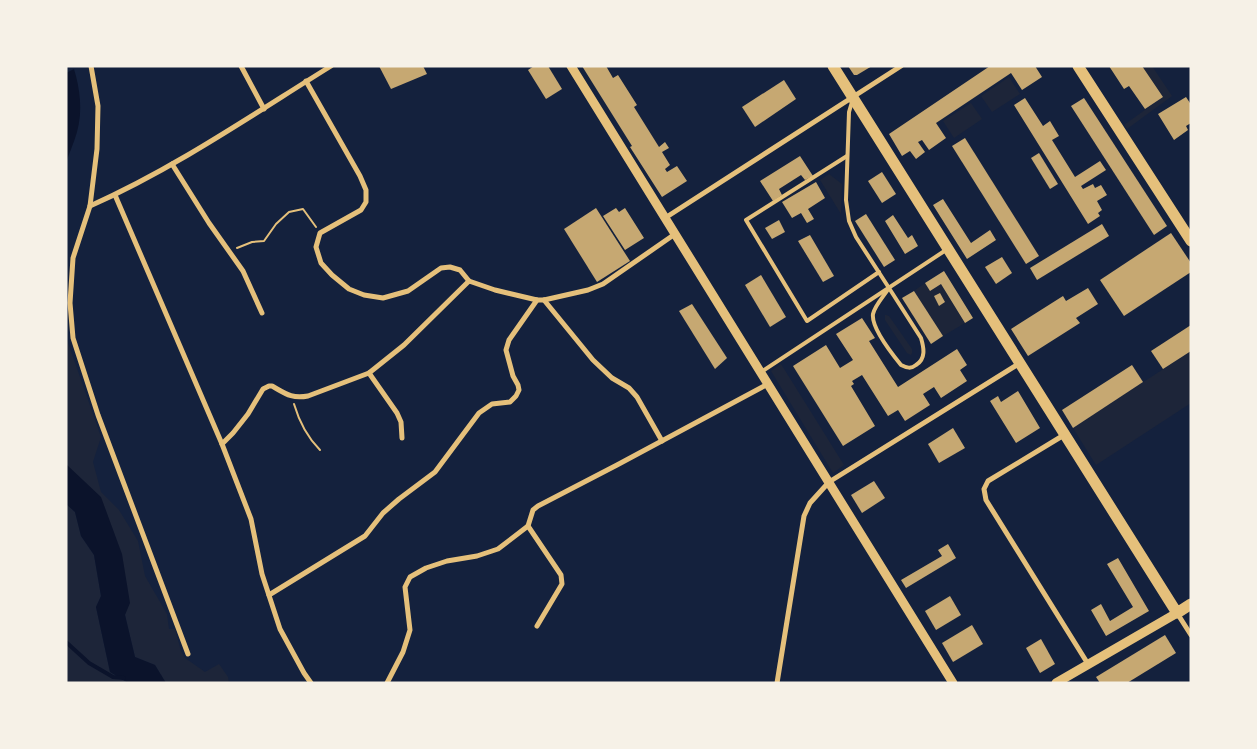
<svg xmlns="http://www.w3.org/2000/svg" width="1257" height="749" font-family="'IBM Plex Serif',serif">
	<rect width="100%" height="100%" fill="#14213d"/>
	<g fill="#1d2539">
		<path d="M1142 66H1152L1172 96 1127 129 1124 125 1163 97Z"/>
		<path d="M1009 77 1020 94 992 112 981 96Z"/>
		<path d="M971 103 982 119 954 138 943 121Z"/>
		<path d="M829 174 842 184 841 214 820 180Z"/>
		<path d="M925 283 930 291 941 284 965 323 943 336 914 291Z"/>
		<path d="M885 315H886L889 316 912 349V353L911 355 907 353 885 320Z"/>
		<path d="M66 337 101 437 93 462 101 492 119 510 138 541 145 576 167 614 169 629H175L181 651 185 658 205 672 219 664 228 677 229 683H166L155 665 135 657 125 615 66 465Z"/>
		<path d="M1191 351V403L1096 465 1073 428Z"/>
		<path d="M781 364 844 465 833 473 771 371Z"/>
		<path d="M66 504 75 512 81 536 94 555 101 596 96 607 110 672 128 683H66Z"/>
	</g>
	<g fill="#0b132b">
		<path d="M74 69C80 89 83 111 77 132 74 143 69 153 66 163V73Z"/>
		<path d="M66 464 101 497 122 554 130 603 125 615 135 657 155 665 166 683H128L110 672 96 607 101 596 94 555 81 536 75 512 66 504Z"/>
	</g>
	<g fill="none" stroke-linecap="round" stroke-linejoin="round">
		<path stroke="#0b132b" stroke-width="4" d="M66 642 89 663 113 677 124 678"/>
	</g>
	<g fill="#c6a872">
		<path d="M379 66H423L427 74 391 89Z"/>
		<path d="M534 66H548L562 89 546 99 528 70Z"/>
		<path d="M582 66H597V67L599 66H606L613 78 618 75 637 105 634 107 659 147 665 142 669 148 662 152 670 165 665 169 667 172 677 166 687 181 662 197 630 147 632 146Z"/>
		<path d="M848 66H872L857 75H854Z"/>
		<path d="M990 66H1035L1042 77 1022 90 1011 73 936 123 946 138 929 150 922 140 918 142 925 152 916 159 910 151 902 156 889 134Z"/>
		<path d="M1109 66H1142L1163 97 1145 109 1129 86 1124 89Z"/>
		<path d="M784 80 796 99 755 127 742 107Z"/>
		<path d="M1186 97 1190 103H1191V123L1186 126 1188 130 1174 140 1158 114Z"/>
		<path d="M1025 98 1043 126 1050 121 1059 136 1052 140 1075 177 1100 161 1106 170 1081 186 1083 189 1093 184 1095 188 1101 185 1107 195 1097 201 1102 210 1098 213 1100 216 1088 224 1014 105Z"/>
		<path d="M1084 98 1167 226 1154 235 1071 106Z"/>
		<path d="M965 138 1039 256 1026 264 952 146Z"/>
		<path d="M1039 153 1058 184 1050 189 1031 158Z"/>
		<path d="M800 156 813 176 805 180 801 175 779 189 782 195 773 201 760 181Z"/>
		<path d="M882 172 896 194 882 203 868 181Z"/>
		<path d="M816 182 825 198 808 209 814 219 807 223 801 213 792 218 782 202Z"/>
		<path d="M943 199 971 243 990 230 996 240 967 259 933 205Z"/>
		<path d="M596 208 630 261 597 282 564 229Z"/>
		<path d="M616 208 619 212 625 208 644 238 625 250 603 216Z"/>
		<path d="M866 214 895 260 884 267 855 221Z"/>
		<path d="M893 215 908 238 912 235 918 246 905 254 885 221Z"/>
		<path d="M779 220 785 232 772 239 765 228Z"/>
		<path d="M1102 224 1109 236 1037 280 1030 268Z"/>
		<path d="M1171 233 1191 263V272L1124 316 1100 280Z"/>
		<path d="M810 235 834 276 823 282 798 241Z"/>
		<path d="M1002 257 1012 273 996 284 985 267Z"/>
		<path d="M944 271 973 318 965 323 941 284 930 291 925 283Z"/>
		<path d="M761 275 786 317 770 327 745 285Z"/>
		<path d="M1088 288 1098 304 1076 318 1080 323 1028 356 1011 329 1063 296 1066 301Z"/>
		<path d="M914 291 943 336 931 344 902 298Z"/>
		<path d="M940 293 945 302 939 306 934 296Z"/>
		<path d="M692 304 727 358 715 369 679 311Z"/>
		<path d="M862 318 875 338 869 341 898 387 957 349 967 365 960 370 967 381 941 398 934 387 923 394 930 405 905 421 898 410 888 416 862 375 852 381 854 384 851 386 875 426 843 446 793 366 826 345 840 368 853 360 836 334Z"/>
		<path d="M1191 325V351L1163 369 1151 351Z"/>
		<path d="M1132 365 1143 382 1073 428 1062 410Z"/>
		<path d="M1018 391 1040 428 1016 443 990 401 998 396 1001 402Z"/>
		<path d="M953 428 965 448 939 463 928 444Z"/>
		<path d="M874 481 885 498 862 513 851 495Z"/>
		<path d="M948 544 956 558 906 588 901 580 942 556 938 550Z"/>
		<path d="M1118 558 1149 611 1106 636 1091 610 1101 604 1110 621 1133 607 1107 564Z"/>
		<path d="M950 596 961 615 936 630 925 611Z"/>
		<path d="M972 625 983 644 953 662 942 643Z"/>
		<path d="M1165 635 1176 653 1127 683H1100L1096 677Z"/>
		<path d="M1041 639 1055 664 1040 673 1026 648Z"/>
	</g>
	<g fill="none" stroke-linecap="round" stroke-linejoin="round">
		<g stroke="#e5c07b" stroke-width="2">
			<path d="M237 248 252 242 264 241 276 224 289 212 303 209 316 227"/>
			<path d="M294 404C299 421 308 438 320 450"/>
		</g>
		<g stroke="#e5c07b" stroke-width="4">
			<path d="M852 102 849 112 846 200 849 221 856 237 889 288 921 338C924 348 926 359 916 365 911 369 907 368 901 365 892 354 871 328 873 314 875 305 884 296 889 288"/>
			<path d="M847 156 746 220 807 321 879 272"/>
			<path d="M761 372 946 250"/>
		</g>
		<g stroke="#e5c07b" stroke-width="5">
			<path d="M91 66 98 106 97 149 90 206 73 258 70 303 73 338 98 415 188 654"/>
			<path d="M241 66 264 109"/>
			<path d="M306 81 360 176 366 190V202L361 210 320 233 316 247 321 263 332 275 349 289 364 295 383 298 408 291 441 268 450 267 460 270 469 281 495 290 537 300H544L588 290 603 284 675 234"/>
			<path d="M172 164 209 223 243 271 262 313"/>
			<path d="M115 195 222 444 251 519 262 574 280 629 304 673 311 683"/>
			<path d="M90 206C175 168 252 115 331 66"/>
			<path d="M665 218 901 66"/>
			<path d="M544 300 593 360 612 378 629 388 637 397 662 441"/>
			<path d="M369 373 397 413 401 422 402 438"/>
			<path d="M1064 435 988 481 984 489 986 500 1088 664"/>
			<path d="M222 444 233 433 248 414 263 389 269 386H272C286 394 292 399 308 396L369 373 404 345 469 281"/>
			<path d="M528 526 561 575 562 584 537 626"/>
			<path d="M269 595 365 536 383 513 399 499 435 472 479 413 492 404 510 402 516 396 519 390 518 385 513 376 506 350 509 340 537 300"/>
			<path d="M1177 613 1191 635"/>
			<path d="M387 683 403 652 410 630 405 587 410 577 426 568 447 561 477 556 498 549 528 526 533 510 538 506 617 465 768 384"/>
			<path d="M777 683 804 516 810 503 829 482 1020 363"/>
		</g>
		<g stroke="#e5c07b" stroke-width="9">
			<path d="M571 66 953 683"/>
			<path d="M1056 683 1177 613"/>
		</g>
		<g stroke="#e5c07b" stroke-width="11">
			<path d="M833 66 1177 613 1191 604"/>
			<path d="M1078 66 1191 241"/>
		</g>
	</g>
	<rect width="1257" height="749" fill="none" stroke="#f6f1e7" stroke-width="135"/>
</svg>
